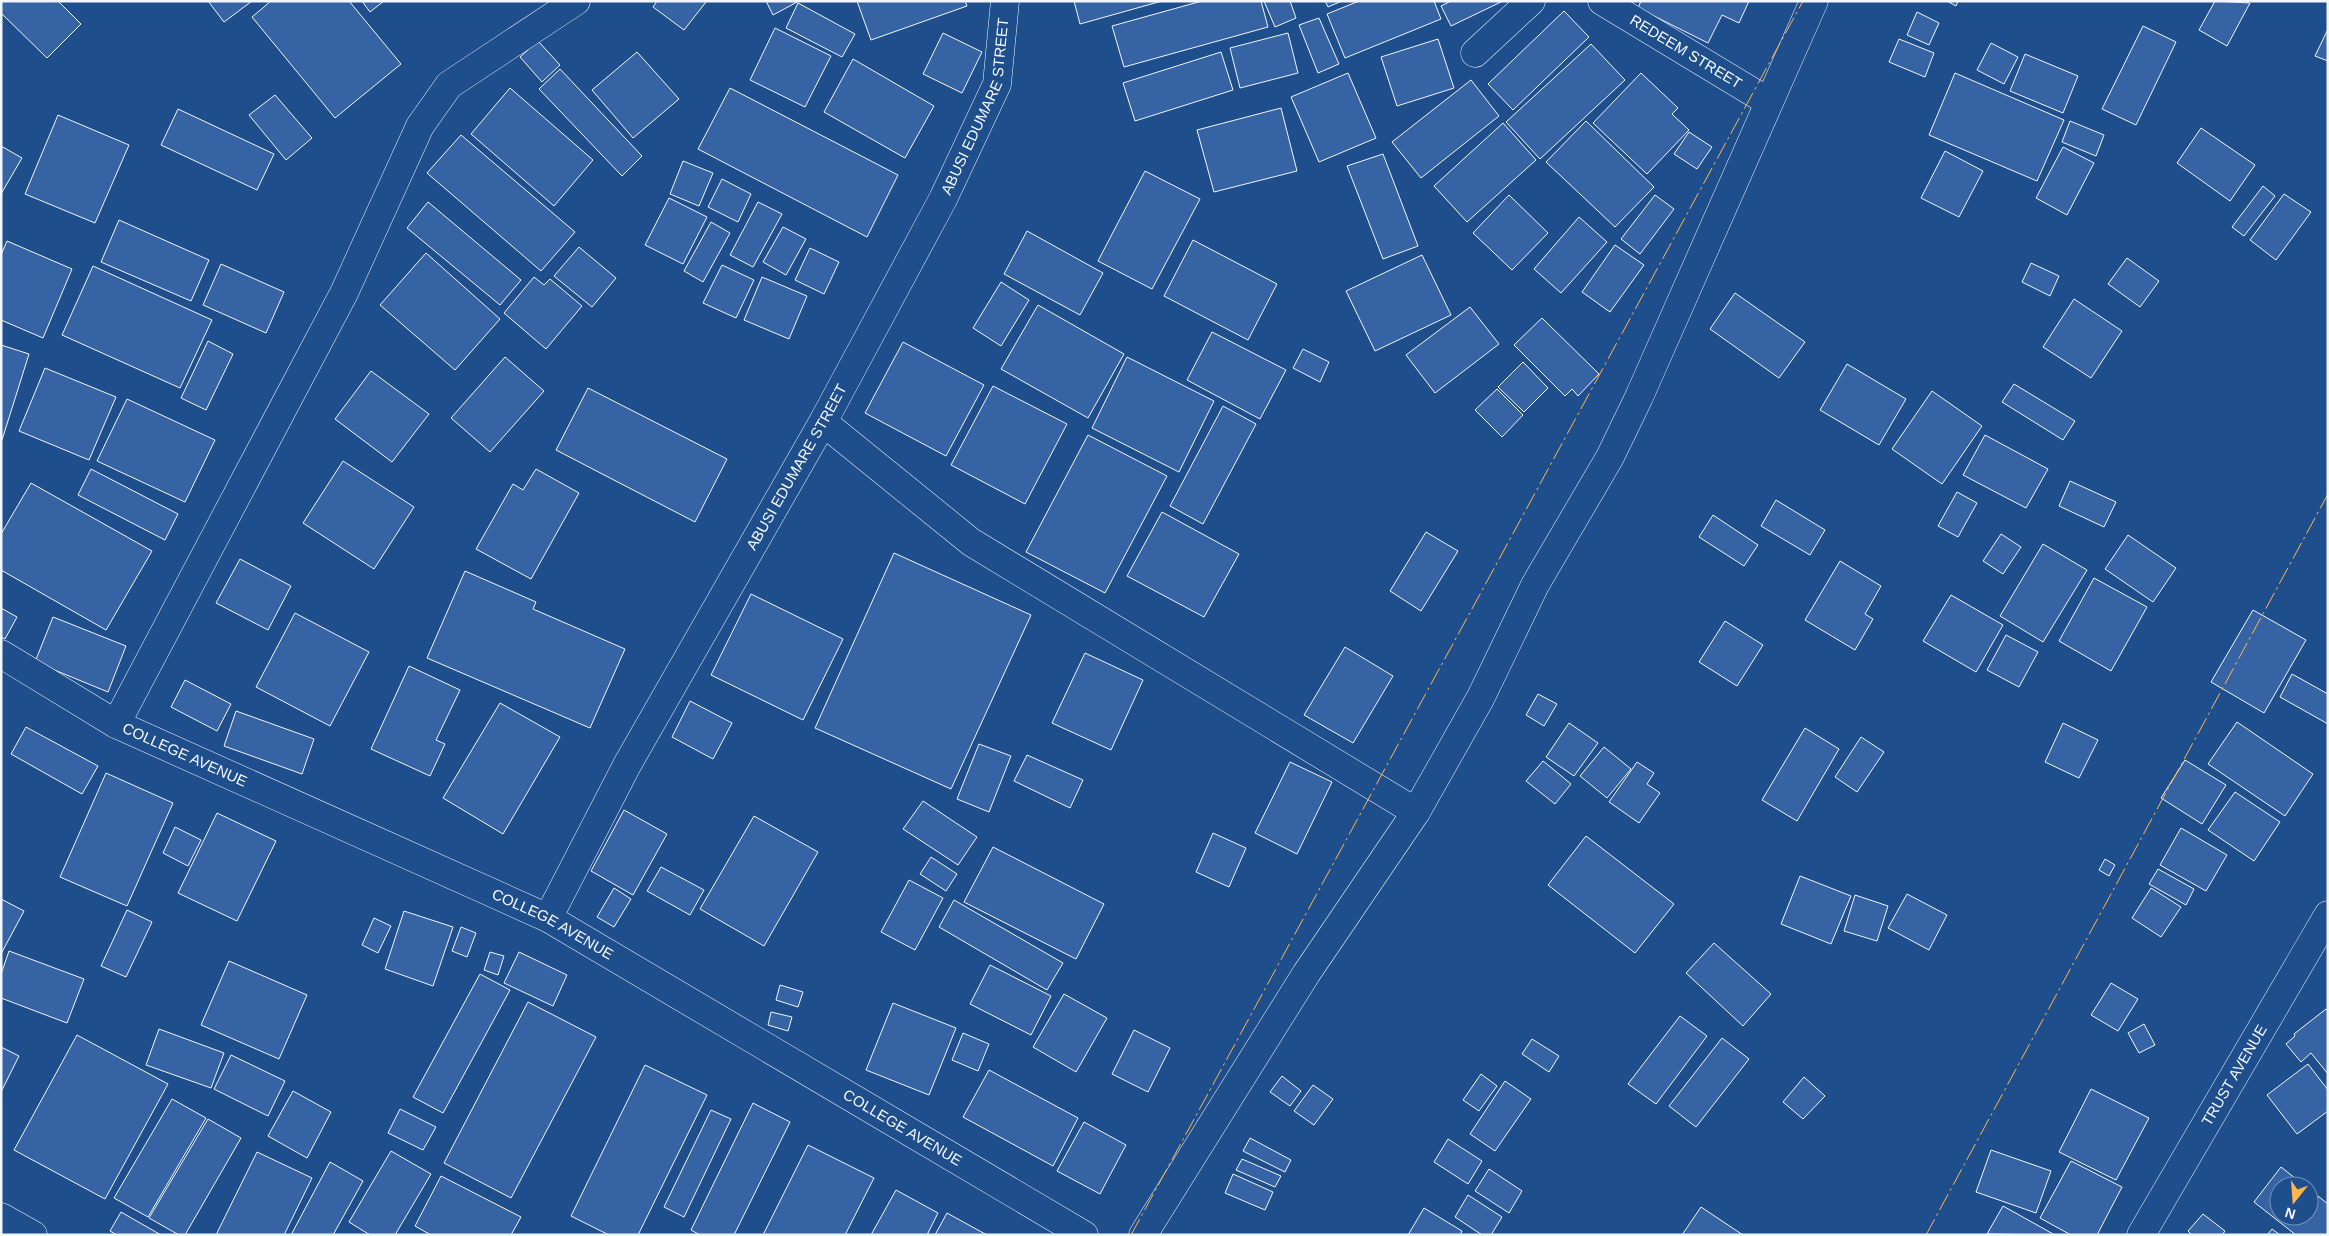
<svg xmlns="http://www.w3.org/2000/svg" width="2329" height="1236" font-family="Helvetica,sans-serif">
	<rect width="100%" height="100%" fill="#1f4e8c"/>
	<g fill="#3563a3" stroke="#f2f6ff">
		<path d="M1 1H58L81 24 47 58 1 13Z"/>
		<path d="M208 1H252L224 22Z"/>
		<path d="M271 1H349L401 64 335 118 252 17Z"/>
		<path d="M362 1H384L370 12Z"/>
		<path d="M657 1H704L706 2 684 30 653 7Z"/>
		<path d="M766 1H799L773 15Z"/>
		<path d="M857 1H965L967 6 871 40Z"/>
		<path d="M1074 1H1162L1080 24Z"/>
		<path d="M1202 1H1261L1268 27 1124 67 1112 26Z"/>
		<path d="M1264 1H1290L1296 18 1275 27Z"/>
		<path d="M1325 1H1342L1328 7Z"/>
		<path d="M1359 1H1434L1441 19 1345 58 1327 14Z"/>
		<path d="M1451 1H1503L1451 26 1441 6Z"/>
		<path d="M1641 1H1749L1739 23 1722 15 1708 43 1638 8Z"/>
		<path d="M1947 1H1958L1956 6Z"/>
		<path d="M2215 1 2250 3 2227 46 2199 30Z"/>
		<path d="M798 3 855 34 842 57 786 28Z"/>
		<path d="M1564 11 1589 37 1513 110 1488 84Z"/>
		<path d="M1917 12 1939 23 1929 45 1907 35Z"/>
		<path d="M1319 18 1339 64 1318 73 1299 25Z"/>
		<path d="M2143 26 2176 42 2136 125 2102 109Z"/>
		<path d="M775 28 831 56 805 107 750 80Z"/>
		<path d="M2328 29V61L2315 56Z"/>
		<path d="M943 33 982 52 962 93 923 74Z"/>
		<path d="M1288 33 1298 73 1240 88 1230 48Z"/>
		<path d="M1438 39 1454 88 1397 106 1381 57Z"/>
		<path d="M1899 39 1934 53 1925 77 1889 62Z"/>
		<path d="M538 41 560 65 542 82 520 57Z"/>
		<path d="M1991 43 2018 57 2004 84 1977 70Z"/>
		<path d="M1591 44 1625 80 1540 159 1506 122Z"/>
		<path d="M637 52 679 99 633 138 592 90Z"/>
		<path d="M1221 52 1233 90 1135 121 1123 83Z"/>
		<path d="M2025 54 2078 76 2063 113 2010 91Z"/>
		<path d="M853 59 934 106 905 158 824 112Z"/>
		<path d="M560 69 642 156 622 176 539 89Z"/>
		<path d="M1348 73 1376 138 1319 162 1291 97Z"/>
		<path d="M1641 73 1678 108 1672 114 1689 130 1647 174 1593 123Z"/>
		<path d="M1955 73 2064 120 2037 181 1929 135Z"/>
		<path d="M1471 80 1499 116 1421 178 1392 142Z"/>
		<path d="M510 88 593 160 554 206 471 134Z"/>
		<path d="M730 88 898 175 867 237 698 149Z"/>
		<path d="M275 95 312 138 286 160 249 115Z"/>
		<path d="M1281 108 1297 171 1214 192 1197 130Z"/>
		<path d="M178 109 274 154 257 190 161 145Z"/>
		<path d="M58 115 129 145 95 223 25 194Z"/>
		<path d="M1586 121 1654 187 1615 227 1546 162Z"/>
		<path d="M2070 121 2104 135 2096 156 2062 142Z"/>
		<path d="M1503 123 1536 160 1467 222 1434 186Z"/>
		<path d="M2201 128 2255 165 2230 201 2177 163Z"/>
		<path d="M1689 132 1712 147 1697 169 1674 154Z"/>
		<path d="M461 135 575 232 541 271 427 173Z"/>
		<path d="M1 146 22 158 1 194Z"/>
		<path d="M2063 147 2094 163 2067 215 2036 198Z"/>
		<path d="M1945 151 1983 171 1959 217 1921 198Z"/>
		<path d="M1383 154 1418 246 1383 259 1347 166Z"/>
		<path d="M683 161 713 173 699 206 670 194Z"/>
		<path d="M1145 171 1200 199 1152 289 1098 261Z"/>
		<path d="M722 179 751 194 738 222 708 207Z"/>
		<path d="M2263 186 2275 196 2244 236 2232 227Z"/>
		<path d="M2284 194 2311 212 2276 260 2250 240Z"/>
		<path d="M1509 195 1548 233 1512 270 1473 233Z"/>
		<path d="M1655 195 1674 209 1640 254 1621 239Z"/>
		<path d="M669 198 707 217 683 264 645 245Z"/>
		<path d="M428 202 521 280 500 305 407 228Z"/>
		<path d="M758 202 782 214 753 267 730 255Z"/>
		<path d="M1579 217 1607 242 1561 293 1534 269Z"/>
		<path d="M119 220 209 260 191 301 101 262Z"/>
		<path d="M711 222 730 233 703 282 684 271Z"/>
		<path d="M783 227 806 239 786 275 763 262Z"/>
		<path d="M1027 231 1103 273 1080 315 1004 274Z"/>
		<path d="M1193 240 1277 284 1248 340 1164 296Z"/>
		<path d="M7 241 72 269 43 338 1 320V255Z"/>
		<path d="M1615 245 1644 265 1610 312 1582 292Z"/>
		<path d="M579 247 616 278 592 307 554 276Z"/>
		<path d="M810 248 839 262 824 294 795 280Z"/>
		<path d="M426 253 500 319 455 370 380 305Z"/>
		<path d="M1422 255 1451 315 1375 351 1346 291Z"/>
		<path d="M2127 258 2159 281 2140 307 2108 284Z"/>
		<path d="M2031 263 2059 276 2050 296 2022 282Z"/>
		<path d="M221 264 284 292 266 333 203 305Z"/>
		<path d="M722 265 754 280 736 318 703 303Z"/>
		<path d="M93 266 212 320 180 388 62 335Z"/>
		<path d="M534 277 544 285 550 279 582 306 546 349 504 313Z"/>
		<path d="M762 277 807 296 789 339 744 320Z"/>
		<path d="M1001 282 1029 300 1001 346 973 328Z"/>
		<path d="M1735 293 1805 342 1779 378 1710 329Z"/>
		<path d="M2074 299 2122 331 2091 378 2043 347Z"/>
		<path d="M1038 305 1124 354 1088 418 1001 369Z"/>
		<path d="M1470 307 1499 344 1435 393 1406 355Z"/>
		<path d="M1542 318 1599 374 1578 396 1572 389 1565 396 1514 345Z"/>
		<path d="M1212 332 1286 370 1260 419 1187 380Z"/>
		<path d="M208 341 233 354 206 410 181 398Z"/>
		<path d="M903 342 984 385 946 456 865 413Z"/>
		<path d="M1 345 29 354 2 440H1Z"/>
		<path d="M1303 349 1329 362 1320 382 1293 368Z"/>
		<path d="M505 357 544 391 490 452 451 418Z"/>
		<path d="M1127 357 1214 401 1179 472 1092 428Z"/>
		<path d="M1523 362 1548 388 1524 412 1498 387Z"/>
		<path d="M1847 364 1906 399 1879 445 1820 410Z"/>
		<path d="M45 368 116 397 89 460 19 431Z"/>
		<path d="M371 371 429 414 392 462 335 419Z"/>
		<path d="M2014 384 2075 421 2063 440 2002 402Z"/>
		<path d="M993 386 1067 424 1025 504 951 465Z"/>
		<path d="M588 388 727 459 695 522 556 450Z"/>
		<path d="M1497 389 1523 415 1502 437 1475 410Z"/>
		<path d="M1932 391 1982 426 1942 484 1892 449Z"/>
		<path d="M127 399 215 440 185 502 97 461Z"/>
		<path d="M1223 406 1256 424 1203 524 1170 506Z"/>
		<path d="M1088 435 1167 476 1105 593 1026 552Z"/>
		<path d="M1985 435 2048 469 2026 508 1963 475Z"/>
		<path d="M343 461 414 507 374 569 303 523Z"/>
		<path d="M91 469 178 514 165 540 78 495Z"/>
		<path d="M536 469 579 493 531 579 476 549 513 484 523 490Z"/>
		<path d="M2070 481 2116 502 2104 527 2059 506Z"/>
		<path d="M31 483 152 551 106 630 1 570V534Z"/>
		<path d="M1957 492 1977 503 1958 537 1938 526Z"/>
		<path d="M1776 500 1825 530 1810 555 1761 526Z"/>
		<path d="M1162 512 1239 554 1204 617 1127 576Z"/>
		<path d="M1713 515 1758 545 1744 566 1699 537Z"/>
		<path d="M1426 532 1458 551 1421 611 1390 591Z"/>
		<path d="M2001 534 2021 547 2003 574 1983 561Z"/>
		<path d="M2128 535 2176 568 2153 602 2105 569Z"/>
		<path d="M2043 544 2087 570 2043 642 2000 616Z"/>
		<path d="M894 553 1031 615 951 789 815 728Z"/>
		<path d="M240 559 291 586 268 630 216 603Z"/>
		<path d="M1840 561 1881 586 1865 614 1873 619 1855 650 1805 620Z"/>
		<path d="M465 571 536 602 533 609 625 649 590 728 427 658Z"/>
		<path d="M2094 578 2147 607 2111 671 2059 641Z"/>
		<path d="M751 594 843 639 803 720 711 675Z"/>
		<path d="M1951 595 2003 625 1976 672 1923 641Z"/>
		<path d="M1 608 17 617 5 639 1 637Z"/>
		<path d="M2253 610 2306 640 2264 713 2211 682Z"/>
		<path d="M295 613 369 652 330 726 256 687Z"/>
		<path d="M53 617 126 646 108 692 35 662Z"/>
		<path d="M1725 621 1763 645 1737 686 1699 662Z"/>
		<path d="M2006 635 2038 652 2019 687 1987 670Z"/>
		<path d="M1345 647 1393 676 1353 743 1304 715Z"/>
		<path d="M1085 653 1143 680 1111 750 1052 723Z"/>
		<path d="M409 666 460 690 436 740 445 744 430 776 371 749Z"/>
		<path d="M2292 674 2328 694V724L2280 697Z"/>
		<path d="M185 680 231 704 217 731 171 707Z"/>
		<path d="M1538 694 1557 704 1544 726 1526 715Z"/>
		<path d="M690 701 732 723 713 759 672 737Z"/>
		<path d="M500 703 560 737 503 834 443 798Z"/>
		<path d="M236 711 314 739 302 774 224 746Z"/>
		<path d="M2237 722 2313 774 2285 816 2208 764Z"/>
		<path d="M1569 723 1598 743 1574 776 1546 757Z"/>
		<path d="M2063 723 2098 740 2079 778 2045 762Z"/>
		<path d="M26 727 98 766 82 794 11 754Z"/>
		<path d="M1805 728 1839 749 1797 821 1762 800Z"/>
		<path d="M1861 737 1884 752 1857 792 1835 777Z"/>
		<path d="M979 744 1011 756 989 812 957 799Z"/>
		<path d="M1604 747 1631 769 1607 798 1580 776Z"/>
		<path d="M1027 755 1083 780 1070 808 1014 781Z"/>
		<path d="M2185 760 2226 785 2202 824 2161 798Z"/>
		<path d="M1543 761 1571 784 1555 804 1526 781Z"/>
		<path d="M1290 762 1332 782 1297 854 1255 833Z"/>
		<path d="M1637 762 1654 773 1647 784 1660 793 1639 823 1609 802Z"/>
		<path d="M106 773 173 803 127 906 60 877Z"/>
		<path d="M2235 792 2280 822 2254 861 2208 830Z"/>
		<path d="M923 801 977 837 958 865 903 829Z"/>
		<path d="M624 810 667 834 633 895 591 871Z"/>
		<path d="M217 813 276 841 237 921 178 893Z"/>
		<path d="M754 816 818 852 764 946 700 909Z"/>
		<path d="M175 827 201 840 188 866 163 853Z"/>
		<path d="M2181 828 2227 855 2206 891 2160 865Z"/>
		<path d="M1213 833 1246 848 1229 887 1196 872Z"/>
		<path d="M1586 836 1674 904 1635 953 1548 885Z"/>
		<path d="M993 847 1104 904 1076 959 964 902Z"/>
		<path d="M931 857 957 874 946 891 920 874Z"/>
		<path d="M2105 859 2115 865 2109 876 2099 870Z"/>
		<path d="M661 867 704 890 690 915 647 891Z"/>
		<path d="M2158 869 2194 889 2186 905 2149 884Z"/>
		<path d="M1800 876 1851 896 1831 944 1781 924Z"/>
		<path d="M909 880 943 898 915 950 881 932Z"/>
		<path d="M614 888 631 899 614 927 597 917Z"/>
		<path d="M2151 888 2181 907 2161 937 2132 918Z"/>
		<path d="M1907 894 1947 915 1929 950 1888 928Z"/>
		<path d="M1855 895 1888 906 1877 941 1844 931Z"/>
		<path d="M1 899 24 911 1 954Z"/>
		<path d="M954 900 1063 963 1047 990 939 927Z"/>
		<path d="M127 910 152 922 126 977 101 966Z"/>
		<path d="M404 911 453 927 433 986 385 969Z"/>
		<path d="M374 918 391 926 378 953 362 945Z"/>
		<path d="M461 927 476 933 467 957 452 951Z"/>
		<path d="M1714 943 1771 994 1743 1026 1686 973Z"/>
		<path d="M9 951 84 979 67 1023 1 998V974Z"/>
		<path d="M490 952 504 956 498 975 484 970Z"/>
		<path d="M519 952 567 975 553 1006 504 983Z"/>
		<path d="M229 961 307 995 279 1059 201 1025Z"/>
		<path d="M990 965 1051 996 1031 1035 970 1004Z"/>
		<path d="M480 974 510 990 443 1113 413 1097Z"/>
		<path d="M2111 983 2138 999 2118 1031 2091 1015Z"/>
		<path d="M780 985 803 992 798 1007 776 1000Z"/>
		<path d="M1064 994 1107 1018 1076 1072 1033 1047Z"/>
		<path d="M528 1002 596 1037 511 1198 444 1163Z"/>
		<path d="M893 1003 956 1028 929 1095 866 1070Z"/>
		<path d="M2326 1009 2328 1011V1074L2311 1053 2301 1062 2286 1044 2295 1036 2294 1034Z"/>
		<path d="M771 1012 792 1017 788 1031 768 1025Z"/>
		<path d="M1680 1016 1707 1036 1656 1104 1628 1084Z"/>
		<path d="M2144 1024 2155 1045 2139 1053 2128 1033Z"/>
		<path d="M159 1029 224 1053 211 1088 146 1065Z"/>
		<path d="M1134 1030 1170 1048 1148 1092 1112 1074Z"/>
		<path d="M963 1033 989 1044 978 1071 952 1060Z"/>
		<path d="M77 1035 168 1084 105 1199 14 1150Z"/>
		<path d="M1722 1038 1749 1059 1696 1127 1669 1106Z"/>
		<path d="M1532 1039 1559 1056 1549 1072 1522 1054Z"/>
		<path d="M1 1047 19 1056 1 1092Z"/>
		<path d="M231 1055 285 1081 268 1116 214 1089Z"/>
		<path d="M2308 1064 2328 1090V1111L2297 1134 2267 1095Z"/>
		<path d="M645 1065 707 1095 638 1235H609L571 1216Z"/>
		<path d="M989 1070 1078 1118 1053 1166 963 1117Z"/>
		<path d="M1481 1074 1497 1086 1479 1111 1463 1100Z"/>
		<path d="M1282 1076 1301 1091 1290 1106 1270 1092Z"/>
		<path d="M1804 1077 1825 1096 1803 1119 1783 1102Z"/>
		<path d="M1505 1081 1531 1099 1495 1151 1470 1134Z"/>
		<path d="M1313 1085 1333 1099 1314 1125 1294 1111Z"/>
		<path d="M2091 1089 2149 1118 2116 1180 2059 1152Z"/>
		<path d="M293 1091 331 1112 307 1158 268 1136Z"/>
		<path d="M172 1099 206 1118 148 1217 114 1198Z"/>
		<path d="M753 1103 790 1122 734 1235H700L691 1230Z"/>
		<path d="M400 1109 436 1127 423 1150 388 1133Z"/>
		<path d="M711 1110 731 1119 684 1217 664 1207Z"/>
		<path d="M208 1119 241 1138 185 1235H179L149 1218Z"/>
		<path d="M1084 1122 1126 1145 1100 1194 1057 1171Z"/>
		<path d="M1250 1138 1291 1160 1285 1172 1243 1151Z"/>
		<path d="M1448 1139 1482 1161 1468 1184 1434 1162Z"/>
		<path d="M808 1145 874 1178 845 1235H763Z"/>
		<path d="M1991 1150 2051 1171 2036 1213 1976 1192Z"/>
		<path d="M391 1151 431 1174 395 1235H370L349 1222Z"/>
		<path d="M257 1152 312 1178 284 1235H216Z"/>
		<path d="M1242 1159 1281 1176 1275 1187 1236 1170Z"/>
		<path d="M2071 1161 2122 1187 2097 1235H2071L2040 1218Z"/>
		<path d="M330 1162 363 1181 333 1235H291Z"/>
		<path d="M2281 1167 2305 1186H2279V1216H2309V1189L2328 1204V1235H2296L2254 1202Z"/>
		<path d="M1489 1169 1522 1191 1509 1213 1475 1191Z"/>
		<path d="M1233 1174 1273 1192 1265 1210 1225 1193Z"/>
		<path d="M441 1176 521 1217 511 1235H431L415 1226Z"/>
		<path d="M896 1190 938 1213 927 1235H871Z"/>
		<path d="M1468 1195 1502 1217 1491 1235H1482L1455 1217Z"/>
		<path d="M2003 1206 2055 1235 1987 1234Z"/>
		<path d="M1701 1207 1743 1235H1682Z"/>
		<path d="M1424 1208 1462 1231 1460 1235H1408Z"/>
		<path d="M121 1212 161 1235H117L110 1231Z"/>
		<path d="M947 1213 987 1235H935Z"/>
		<path d="M2203 1214 2225 1231 2222 1235H2192L2188 1231Z"/>
		<path d="M2272 1229 2280 1235H2267Z"/>
	</g>
	<g fill="none" stroke-linecap="round" stroke-linejoin="round">
		<defs>
			<g id="minor">
				<path id="s1" d="M1602 1 1769 102"/>
				<path d="M1475 53 1531 1"/>
				<path d="M823 422 971 542 1416 812"/>
				<path id="s2" d="M1 654 116 724 548 918 1084 1235"/>
				<path d="M116 724 344 293 420 126 449 85 576 1"/>
				<path id="s3" d="M548 918 627 765 823 422 943 199 997 84 1005 1"/>
				<path d="M1 1217 33 1235"/>
				<path d="M1143 1235 1306 974 1416 812 1481 697 1535 585 1610 457 1639 397 1814 1"/>
				<path id="s4" d="M2141 1235 2328 915"/>
			</g>
		</defs>
		<use href="#minor" stroke="#f2f6ff" stroke-width="29"/>
		<use href="#minor" stroke="#1f4e8c" stroke-width="28"/>
		<g stroke="#ffb74d" stroke-width="1" stroke-dasharray="18 4 2.5 4" stroke-linecap="butt">
			<path d="M1131 1235 1803 1"/>
			<path d="M1926 1235 2328 494"/>
		</g>
	</g>
	<g text-anchor="middle" stroke-width="4" stroke-linejoin="round" paint-order="stroke">
		<g font-size="15" fill="#f2f6ff" stroke="#1f4e8c">
			<text dy="5" stroke="none"><textPath href="#s1" startOffset="98">REDEEM STREET</textPath></text>
			<text dy="5" stroke="none"><textPath href="#s3" startOffset="920">ABUSI EDUMARE STREET</textPath></text>
			<text dy="5" stroke="none"><textPath href="#s3" startOffset="515">ABUSI EDUMARE STREET</textPath></text>
			<text dy="5" stroke="none"><textPath href="#s2" startOffset="210">COLLEGE AVENUE</textPath></text>
			<text dy="5" stroke="none"><textPath href="#s2" startOffset="615">COLLEGE AVENUE</textPath></text>
			<text dy="5" stroke="none"><textPath href="#s4" startOffset="185">TRUST AVENUE</textPath></text>
			<text dy="5" stroke="none"><textPath href="#s2" startOffset="1020">COLLEGE AVENUE</textPath></text>
		</g>
	</g>
	<rect width="2329" height="1236" fill="none" stroke="#f2f6ff" stroke-width="5"/>
	<g transform="translate(2294 1201) rotate(197)"><circle r="24" fill="#1f4e8c" stroke="#7391ba"/>
	<path d="M0-4L9 19L0 12L-9 19Z" fill="#ffb74d"/>
	<text y="-8" font-size="14" font-weight="bold" text-anchor="middle" fill="#f2f6ff">N</text>
	</g>
</svg>
